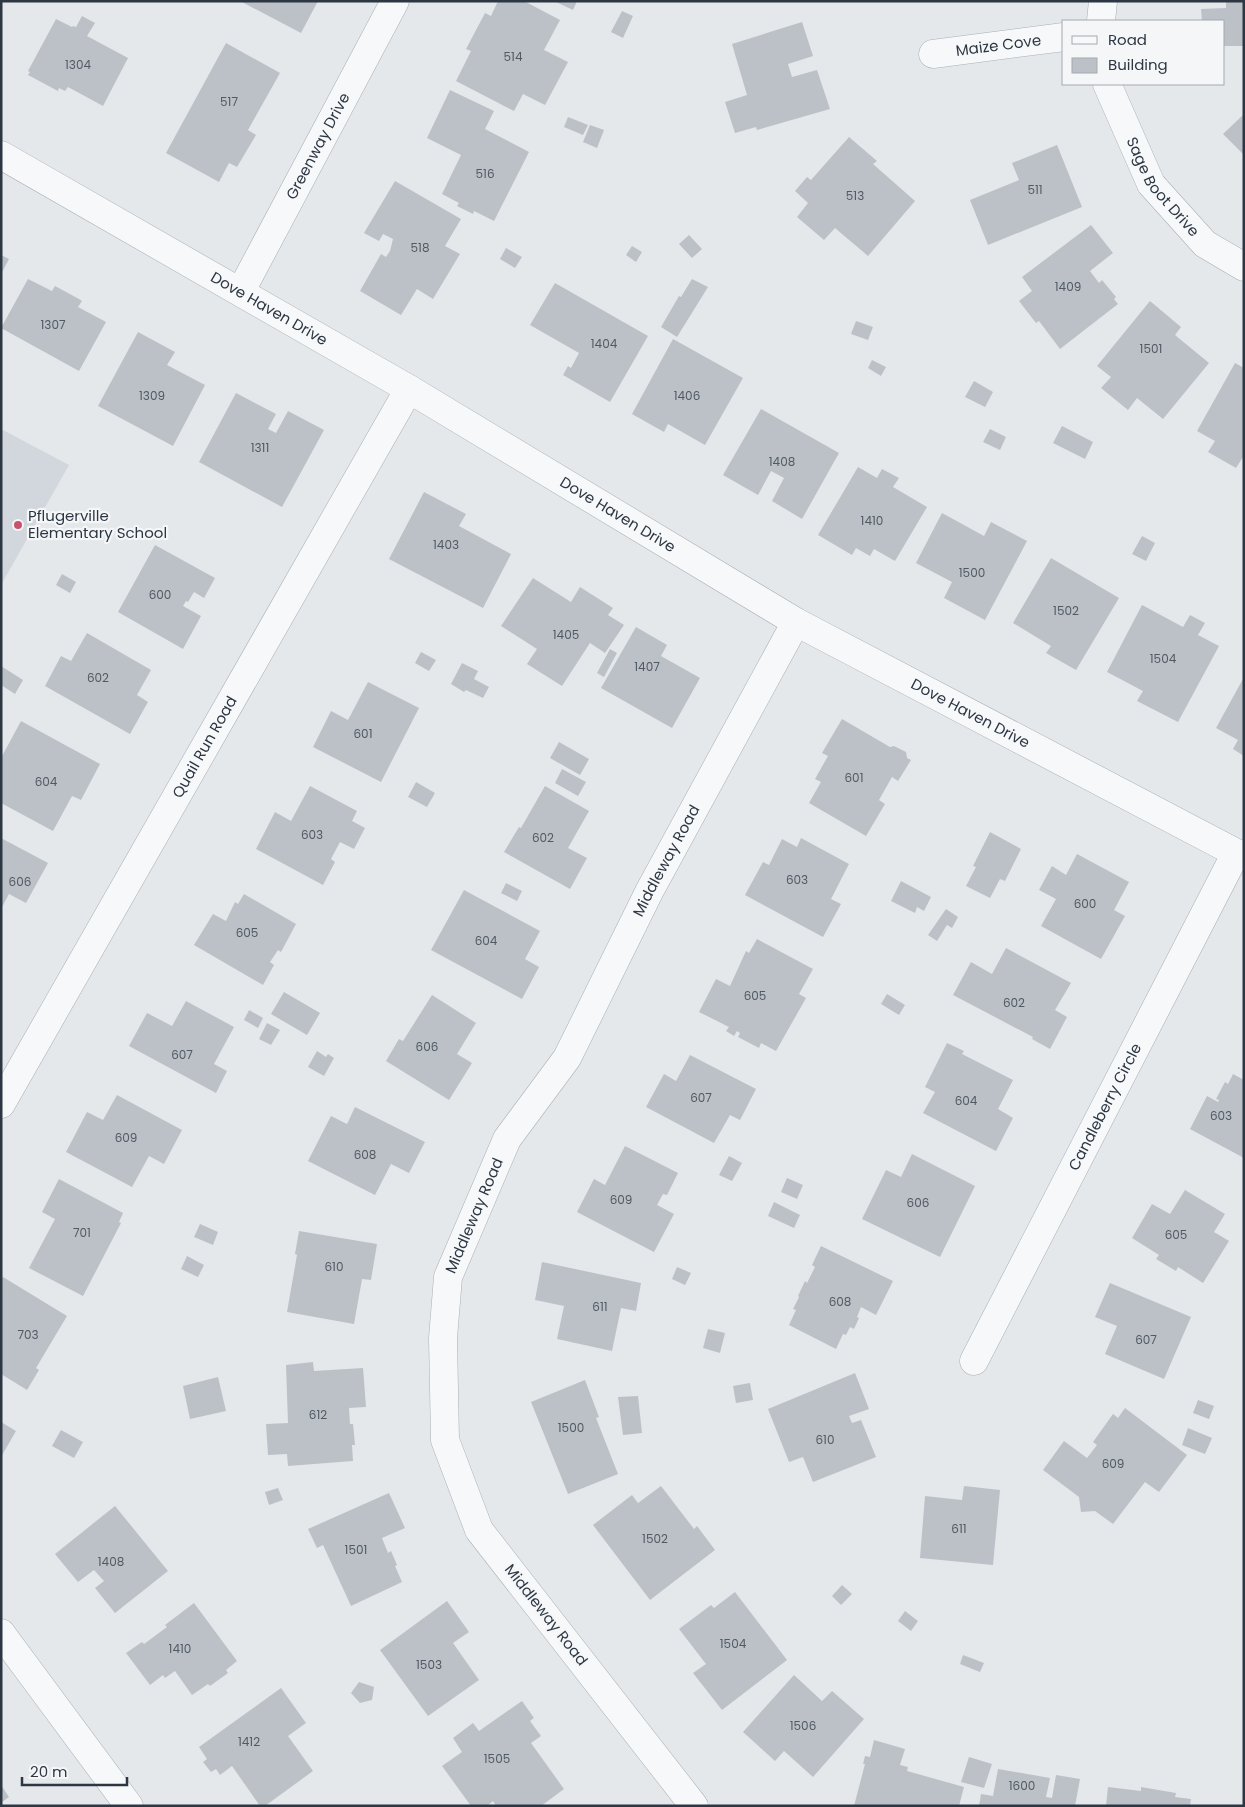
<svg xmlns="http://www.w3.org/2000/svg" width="1245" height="1807" font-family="Poppins,sans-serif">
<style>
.built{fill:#d2d7dd}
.building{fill:#bcc1c8}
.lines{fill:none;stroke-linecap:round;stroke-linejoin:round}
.minor-casing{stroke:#a9afb5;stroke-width:29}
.minor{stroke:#f7f8fa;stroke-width:28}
.poi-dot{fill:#c7536e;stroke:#f4f6f8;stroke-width:2}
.labels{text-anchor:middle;stroke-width:4.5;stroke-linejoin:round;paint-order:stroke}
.number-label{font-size:12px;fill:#515a64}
.street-label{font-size:15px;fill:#2d3743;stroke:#f4f6f8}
.poi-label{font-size:15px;fill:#2d3743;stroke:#f4f6f8;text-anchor:start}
</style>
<rect width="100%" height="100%" fill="#e4e8eb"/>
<path class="built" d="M1 429 69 465 1 585Z"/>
<path class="building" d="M240 1H318L301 33Z
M498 1H524L560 20 544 50 568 62 545 105 523 94 514 111 456 81 471 51 466 49 485 13 491 16Z
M554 1H577L573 10Z
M1226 1H1244V46H1224V21H1202L1201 9 1226 8Z
M622 11 633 16 623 38 611 32Z
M82 16 95 23 87 36 128 58 103 106 68 87 65 91 59 88 58 91 28 75 30 72 28 71 56 19 72 27 73 26 76 27Z
M802 22 813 56 788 64 792 77 817 70 830 109 757 130 756 127 735 133 725 102 747 95 732 44Z
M226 43 280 73 248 130 256 135 237 167 229 163 219 182 166 153Z
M450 90 494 111 485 129 529 152 494 221 474 211 473 214 457 206 459 203 442 194 461 155 427 138Z
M1244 114V155L1223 134Z
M568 117 588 125 583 135 564 127Z
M590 125 604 130 597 148 583 142Z
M849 137 877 161 873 164 915 201 868 256 835 228 824 240 797 217 808 203 795 191 807 177 811 180Z
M1057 145 1082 207 988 245 970 200 1019 180 1012 163Z
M395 181 461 219 445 246 460 254 433 299 417 289 401 315 360 291 381 254 386 257 390 251 393 239 383 234 379 241 364 233Z
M1091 225 1113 253 1090 271 1099 283 1102 280 1116 297 1114 299 1118 304 1060 349 1039 321 1036 323 1019 301 1032 291 1022 277Z
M689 235 702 249 692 258 679 244Z
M632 246 642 252 636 262 626 255Z
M506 248 522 257 515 268 500 259Z
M1 255 9 259 1 274Z
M28 279 52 291 55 286 79 299 82 301 78 307 106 322 79 371 1 328Z
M692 279 708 287 677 337 661 327 679 296 681 297Z
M555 283 648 336 610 402 563 375 568 366 571 368 579 353 530 325Z
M1150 301 1181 327 1175 335 1209 363 1163 419 1137 398 1128 410 1101 388 1111 377 1097 366Z
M856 321 873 327 868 340 851 334Z
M138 332 175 352 167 365 205 385 173 446 98 406Z
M673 339 743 378 705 445 668 424 664 432 632 414Z
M872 360 886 367 881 376 868 368Z
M1235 363 1244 368V457H1243L1236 468 1208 452 1215 441 1197 431Z
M974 381 993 392 985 407 965 397Z
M236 393 276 414 268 429 276 433 288 411 324 430 282 507 199 462Z
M761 409 839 453 802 519 772 501 784 478 771 471 758 495 723 475Z
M1062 426 1093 442 1085 459 1053 443Z
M990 429 1006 437 1000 450 983 442Z
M858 467 877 478 882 469 899 478 893 487 927 507 895 561 874 549 870 556 856 548 852 555 818 535Z
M424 492 466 514 459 526 511 554 483 608 389 559Z
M942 513 984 536 991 522 1027 541 985 620 944 598 952 582 916 563Z
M1142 536 1155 543 1146 561 1132 554Z
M155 545 215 578 204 598 194 592 188 602 186 601 183 606 201 616 183 649 118 612Z
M1051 558 1119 598 1076 670 1046 653 1051 646 1013 623Z
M62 574 76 582 70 593 56 585Z
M533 578 571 602 580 587 613 608 608 615 624 625 605 653 590 643 562 686 527 664 537 649 501 626Z
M1142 605 1183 627 1190 615 1205 623 1198 635 1219 646 1178 722 1137 701 1143 691 1107 672Z
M636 627 667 645 661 656 700 678 672 728 601 688Z
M87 633 151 670 137 695 148 702 130 734 45 686 61 656 71 661Z
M610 649 617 653 604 677 597 673Z
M421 652 436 660 429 671 415 663Z
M462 663 478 671 474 679 489 687 483 698 466 690 464 692 451 684Z
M1 666 23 680 15 694 1 685Z
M1244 677V756L1233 749 1238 740 1216 728Z
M368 682 419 708 381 782 313 747 331 711 348 720Z
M842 719 890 747 894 746 906 752 907 758 911 760 898 781 892 777 879 800 885 804 866 836 809 803 821 782 815 779 828 756 822 753Z
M21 721 100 764 81 800 72 796 53 831 1 803V758Z
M559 742 589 759 580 775 550 758Z
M562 769 586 782 578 796 555 783Z
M416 782 435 793 427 807 408 797Z
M310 786 357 811 352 821 365 828 354 849 340 842 331 859 335 862 323 885 256 849 275 812 291 821Z
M545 786 589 811 568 848 587 858 570 889 504 852 519 827 521 828Z
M990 832 1021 849 1005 881 1000 879 990 898 966 886 976 867 973 866Z
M1 838 48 863 26 903 9 894 1 909Z
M801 838 849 864 831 899 841 904 823 937 745 895 763 862 769 865 782 839 797 847Z
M1077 854 1129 882 1114 910 1125 916 1101 959 1041 926 1056 899 1039 890 1052 866 1066 875Z
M901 881 931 897 924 911 917 907 915 913 891 901Z
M506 883 522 891 517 901 501 893Z
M464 890 540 931 525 959 539 967 522 999 431 950Z
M244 894 296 924 281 952 278 950 270 962 274 965 263 985 194 945 213 914 226 921 235 902 238 904Z
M946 909 958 917 952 928 947 925 937 941 928 935Z
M757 939 813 969 799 994 806 998 776 1051 761 1043 759 1048 738 1037 740 1033 737 1031 734 1036 726 1031 729 1027 699 1012 716 979 730 986 746 951 749 953Z
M1006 948 1071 983 1055 1010 1067 1017 1050 1049 1032 1039 1033 1037 953 995 971 962 992 974Z
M284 992 320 1013 307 1035 271 1014Z
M887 994 905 1005 899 1015 881 1004Z
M432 995 476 1023 457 1054 472 1063 449 1100 386 1061 399 1039 403 1041Z
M186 1001 234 1027 214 1064 227 1071 216 1093 129 1046 147 1013 172 1026Z
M249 1010 263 1018 258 1028 244 1020Z
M267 1023 280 1030 271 1045 259 1039Z
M947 1043 964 1051 962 1054 1013 1080 998 1109 1013 1118 996 1151 923 1113 935 1092 925 1087Z
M317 1051 326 1057 328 1054 334 1058 324 1076 308 1067Z
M690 1055 756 1089 740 1120 730 1115 714 1143 646 1107 664 1074 676 1081Z
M1233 1074 1244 1080V1158L1190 1129 1207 1096 1218 1102 1219 1100 1216 1099 1225 1082 1228 1084Z
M117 1095 182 1130 164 1164 149 1156 132 1187 66 1152 87 1112 103 1120Z
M355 1107 425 1142 409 1173 391 1164 375 1195 308 1161 331 1116 347 1124Z
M625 1146 678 1173 667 1195 663 1194 657 1205 674 1214 654 1252 577 1212 594 1179 605 1185Z
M912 1154 975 1186 940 1257 862 1219 886 1170 901 1177Z
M729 1156 742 1163 732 1181 719 1175Z
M787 1178 803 1185 797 1199 781 1192Z
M59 1179 123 1213 119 1222 121 1223 83 1296 29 1268 55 1219 42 1212Z
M1185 1190 1225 1214 1214 1232 1229 1241 1203 1283 1178 1267 1176 1271 1156 1259 1159 1255 1132 1238 1152 1204 1170 1214Z
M774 1202 800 1215 794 1228 768 1216Z
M200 1224 218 1232 213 1245 194 1237Z
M299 1231 377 1244 371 1280 362 1279 354 1324 287 1312 297 1255 295 1254Z
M821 1246 893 1281 876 1315 861 1307 857 1317 859 1318 854 1329 850 1327 846 1335 843 1334 836 1349 789 1325 796 1310 793 1309 799 1297 798 1296 805 1281 807 1283 815 1267 812 1265Z
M187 1256 204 1265 198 1277 181 1269Z
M542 1262 641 1283 636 1311 621 1308 612 1351 557 1339 564 1306 535 1300Z
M677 1267 691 1273 685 1285 672 1279Z
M3 1277 67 1316 36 1368 39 1370 27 1390 1 1374V1280Z
M1110 1283 1191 1317 1164 1379 1105 1354 1117 1326 1095 1317Z
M708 1329 725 1333 720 1353 703 1348Z
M313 1362 314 1371 363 1368 366 1407 349 1408 350 1424H353L355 1445H352L353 1461 288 1466 287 1454 268 1455 266 1424 288 1423 286 1365Z
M855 1373 869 1409 849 1416 852 1423 861 1420 876 1457 813 1482 803 1457 789 1462 768 1409Z
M218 1377 226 1411 190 1419 183 1386Z
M585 1380 599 1417 596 1418 618 1474 568 1494 531 1402Z
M750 1383 753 1400 736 1403 733 1386Z
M638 1396 642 1433 623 1435 618 1397Z
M1198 1400 1214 1406 1209 1419 1193 1413Z
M1125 1408 1187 1455 1159 1492 1145 1482 1113 1524 1095 1511 1081 1512 1079 1497 1043 1470 1064 1441 1087 1458 1097 1445 1093 1442 1113 1414 1118 1418Z
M1 1422 16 1431 1 1457Z
M1188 1428 1212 1438 1205 1454 1182 1445Z
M61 1430 83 1442 74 1458 52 1446Z
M661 1486 694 1529 697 1526 715 1550 650 1600 593 1525 632 1495 638 1503Z
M964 1486 1000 1490 993 1565 920 1558 925 1496 962 1500Z
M278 1488 283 1500 269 1505 265 1492Z
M389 1493 405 1528 382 1538 388 1553 391 1551 397 1565 395 1566 402 1582 351 1606 323 1545 317 1548 308 1529Z
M115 1506 168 1571 115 1613 95 1588 104 1581 94 1570 78 1582 55 1554Z
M842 1585 852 1594 841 1605 832 1596Z
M735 1592 787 1660 722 1710 693 1673 706 1664 679 1629 711 1605 714 1608Z
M447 1601 469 1632 453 1643 479 1680 428 1716 380 1650Z
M194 1603 237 1661 226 1670 228 1673 210 1686 208 1684 192 1695 175 1671 165 1678 163 1675 150 1685 126 1653 142 1642 144 1644 167 1627 165 1625Z
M905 1611 918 1621 911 1631 898 1621Z
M963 1655 984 1663 980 1672 960 1664Z
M794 1675 822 1701 832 1691 864 1719 813 1777 784 1751 775 1761 743 1732Z
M359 1682 374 1687 372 1700 360 1703 351 1693Z
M281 1688 306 1723 288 1736 313 1771 265 1806H260L232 1766 220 1775 216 1769 211 1772 203 1762 207 1759 199 1747Z
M522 1701 534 1718 530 1721 541 1736 531 1743 564 1789 541 1806H496L493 1801 487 1806H471L442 1766 462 1752 453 1738 473 1723 479 1731Z
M874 1740 905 1749 900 1765 908 1767 907 1771 964 1787 959 1806H854L865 1764H863L865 1756 870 1757Z
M969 1757 992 1764 984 1788 961 1782Z
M998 1769 1050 1778 1046 1797 1052 1798 1056 1775 1080 1779 1075 1806H979L981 1794 993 1796Z
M1 1785 9 1797 1 1803Z
M1108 1787 1141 1791V1787L1176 1793 1175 1797 1191 1799 1190 1806H1106Z"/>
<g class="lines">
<defs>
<g id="minor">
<path d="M1101 21 1103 1"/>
<path id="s1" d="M933 54 1064 37"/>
<path id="s2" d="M1107 84 1151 184 1205 244 1244 267"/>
<path id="s3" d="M1 155 409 389 796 622 1244 857"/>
<path id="s4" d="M241 291 395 1"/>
<path id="s5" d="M1 1104 409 389"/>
<path id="s6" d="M974 1361 1236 853"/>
<path d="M1 1633 129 1806"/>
<path id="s7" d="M694 1806 479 1530 445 1440 443 1338 448 1277 507 1139 567 1058 650 890 796 622"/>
</g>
</defs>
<use href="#minor" class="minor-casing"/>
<use href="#minor" class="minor"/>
</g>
<circle class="poi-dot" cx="18" cy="525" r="5"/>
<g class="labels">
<g class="number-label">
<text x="513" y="61">514</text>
<text x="78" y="69">1304</text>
<text x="229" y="106">517</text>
<text x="485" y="178">516</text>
<text x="1035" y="194">511</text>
<text x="855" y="200">513</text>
<text x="420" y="252">518</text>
<text x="1068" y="291">1409</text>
<text x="53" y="329">1307</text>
<text x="604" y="348">1404</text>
<text x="1151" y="353">1501</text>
<text x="152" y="400">1309</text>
<text x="687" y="400">1406</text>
<text x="260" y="452">1311</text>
<text x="782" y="466">1408</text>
<text x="872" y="525">1410</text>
<text x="446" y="549">1403</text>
<text x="972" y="577">1500</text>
<text x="160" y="599">600</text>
<text x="1066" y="615">1502</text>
<text x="566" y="639">1405</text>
<text x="1163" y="663">1504</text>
<text x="647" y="671">1407</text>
<text x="98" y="682">602</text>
<text x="363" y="738">601</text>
<text x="854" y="782">601</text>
<text x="46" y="786">604</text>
<text x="312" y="839">603</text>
<text x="543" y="842">602</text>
<text x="797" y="884">603</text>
<text x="20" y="886">606</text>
<text x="1085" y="908">600</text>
<text x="247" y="937">605</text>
<text x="486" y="945">604</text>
<text x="755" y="1000">605</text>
<text x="1014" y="1007">602</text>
<text x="427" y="1051">606</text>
<text x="182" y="1059">607</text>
<text x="701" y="1102">607</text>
<text x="966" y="1105">604</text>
<text x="1221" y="1120">603</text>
<text x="126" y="1142">609</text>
<text x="365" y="1159">608</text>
<text x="621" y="1204">609</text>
<text x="918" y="1207">606</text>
<text x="82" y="1237">701</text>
<text x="1176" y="1239">605</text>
<text x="334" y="1271">610</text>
<text x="840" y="1306">608</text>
<text x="600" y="1311">611</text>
<text x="28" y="1339">703</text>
<text x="1146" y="1344">607</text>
<text x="318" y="1419">612</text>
<text x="571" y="1432">1500</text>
<text x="825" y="1444">610</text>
<text x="1113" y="1468">609</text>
<text x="959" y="1533">611</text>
<text x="655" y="1543">1502</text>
<text x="356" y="1554">1501</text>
<text x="111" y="1566">1408</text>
<text x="733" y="1648">1504</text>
<text x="180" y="1653">1410</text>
<text x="429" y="1669">1503</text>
<text x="803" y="1730">1506</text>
<text x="249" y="1746">1412</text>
<text x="497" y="1763">1505</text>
<text x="1022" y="1790">1600</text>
</g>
<g class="street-label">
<text dy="5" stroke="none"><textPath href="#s1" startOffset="66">Maize Cove</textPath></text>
<text dy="5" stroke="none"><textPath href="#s4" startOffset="164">Greenway Drive</textPath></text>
<text dy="5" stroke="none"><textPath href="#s2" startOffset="118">Sage Boot Drive</textPath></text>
<text dy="5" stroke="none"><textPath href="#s3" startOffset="309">Dove Haven Drive</textPath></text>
<text dy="5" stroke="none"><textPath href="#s3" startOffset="714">Dove Haven Drive</textPath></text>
<text dy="5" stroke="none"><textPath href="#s3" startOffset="1119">Dove Haven Drive</textPath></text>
<text dy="5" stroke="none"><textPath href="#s5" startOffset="411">Quail Run Road</textPath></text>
<text dy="5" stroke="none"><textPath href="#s7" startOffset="1081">Middleway Road</textPath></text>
<text dy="5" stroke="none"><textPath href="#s6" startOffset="286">Candleberry Circle</textPath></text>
<text dy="5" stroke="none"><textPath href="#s7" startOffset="676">Middleway Road</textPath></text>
<text transform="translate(546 1615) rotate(52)" y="5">Middleway Road</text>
</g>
<g class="poi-label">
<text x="28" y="521">Pflugerville<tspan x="28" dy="17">Elementary School</tspan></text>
</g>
</g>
<rect width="1245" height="1807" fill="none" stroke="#2d3743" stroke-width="5"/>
<rect x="1062" y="20" width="162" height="65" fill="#f4f6f8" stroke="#a4aab0"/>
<rect x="1072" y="36" width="25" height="8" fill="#f7f8fa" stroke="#a4aab0"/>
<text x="1108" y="45" font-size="15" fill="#2d3743">Road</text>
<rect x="1072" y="58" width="25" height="15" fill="#bcc1c8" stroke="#a4aab0"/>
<text x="1108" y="70" font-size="15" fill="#2d3743">Building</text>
<path d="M22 1777v8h105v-8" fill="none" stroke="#2d3743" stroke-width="2.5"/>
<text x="30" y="1777" font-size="15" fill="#2d3743" stroke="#f4f6f8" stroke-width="4" paint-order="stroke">20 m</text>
</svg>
